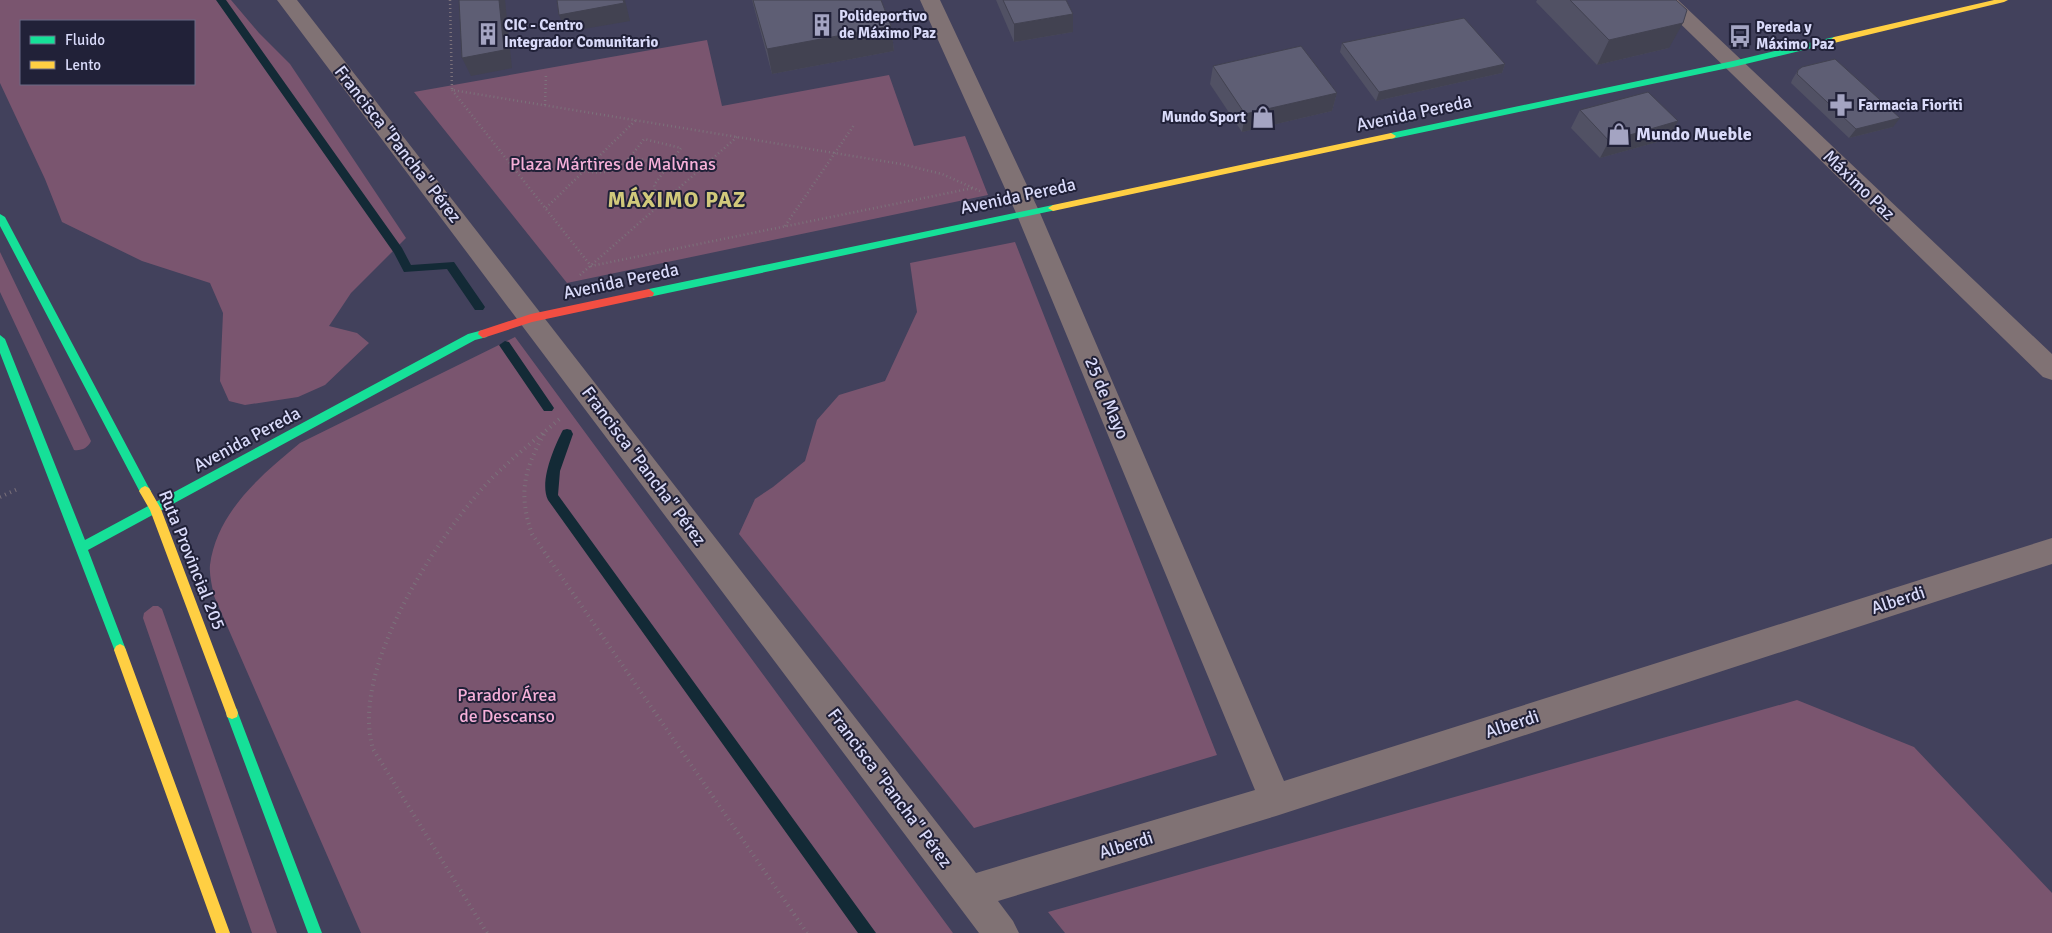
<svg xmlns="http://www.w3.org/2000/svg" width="2052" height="933" font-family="Signika,sans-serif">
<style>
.green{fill:#7a556f;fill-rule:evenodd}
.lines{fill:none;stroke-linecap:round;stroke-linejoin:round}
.stream{fill:#132a36;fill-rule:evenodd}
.path-far1{stroke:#7c727b;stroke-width:2.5;stroke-dasharray:1 3;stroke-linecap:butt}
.path{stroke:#7c727b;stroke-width:4;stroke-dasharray:1 4.5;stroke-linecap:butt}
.street{fill:#807274;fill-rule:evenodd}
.fast{fill:#16e098;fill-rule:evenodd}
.slow{fill:#ffcf43;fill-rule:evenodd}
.jam{fill:#f24e42;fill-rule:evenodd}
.wall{fill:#515164}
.shaded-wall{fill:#424251}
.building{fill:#5e5e74;stroke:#424251}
.labels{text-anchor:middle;stroke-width:4;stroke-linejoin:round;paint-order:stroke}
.far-poi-label{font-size:15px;font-weight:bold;fill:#d9daf9;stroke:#212138;text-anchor:start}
.street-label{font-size:18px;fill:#d9daf9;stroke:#212138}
.poi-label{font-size:18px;font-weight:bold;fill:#d9daf9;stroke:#212138;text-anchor:start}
.park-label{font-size:18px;fill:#f6b0d9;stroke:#212138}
.district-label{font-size:22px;font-weight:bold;letter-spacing:1px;fill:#d1c97b;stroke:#212138}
</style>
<rect width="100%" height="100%" fill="#42415c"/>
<path class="green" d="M0 0H231L259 33 290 64 406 238 351 293 329 326 357 333 369 343 325 385 298 397 245 405 229 401 220 381 223 313 210 283 142 261 62 222 45 179 0 83ZM21 21H194V84H21Z
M707 40 722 106 889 75 914 146 965 136 988 195 567 283 414 92Z
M1015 242 1217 755 974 828 739 534 755 499 773 487 805 461 817 420 839 395 885 381 917 312 910 263Z
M0 252 91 441C88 448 81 451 74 450L0 292Z
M515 337 953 933H361L214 596C212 586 209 574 210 565 217 512 261 475 300 443Z
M153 606H158L162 609 277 933H252L143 618 144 613Z
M1797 700 1914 747 2052 893V933H1065L1048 912Z"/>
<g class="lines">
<path class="stream" d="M216 0H226L402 248 411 265 454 262 483 304 485 307 483 310H475L447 269 404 272 394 253Z
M505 341 509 342 552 405 554 408 552 411H544L501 348 499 345Z
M567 429 571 430 573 434 560 471 558 495 876 933H858L548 500C539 482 554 447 563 430Z"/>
<path class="path-far1" d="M450 0 452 90 901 164 942 174 980 191
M452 90 591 266 973 188
M545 105 546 73
M668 166 654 185 655 190 669 197
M584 171C617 177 626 163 644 139L681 148 668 166 631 157
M546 208 636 120
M785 226 854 125
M580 275 737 137"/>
<path class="path" d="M544 434C524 470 518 494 532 534L807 933
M0 497 20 488
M487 933 373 749C350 671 431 548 480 491 505 463 534 441 562 417"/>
<path class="street" d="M277 0H297L976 873 1255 790 1016 213 920 0H940L1040 213 1284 781 2052 538V564L1276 816 998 901 1013 921 1019 933H979Z
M1656 0H1678L2052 354V380L2043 377Z"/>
<path class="fast" d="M1834 37 1837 38V42L1733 67 1391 139 1386 136 1391 133 1733 61Z
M1053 205 1056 206V210L649 297 644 293 649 289Z
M0 214 5 217 149 488 151 491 149 494H141L0 226Z
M483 330 487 331 488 334 487 337 475 340 88 550 126 650 124 654 120 656 116 654 0 353V335L5 339 85 540 468 334Z
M232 707 237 709 238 713 322 933H308L226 713 227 709Z"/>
<path class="slow" d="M1994 0H2008L2004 2 1834 43 1830 40 1834 37Z
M1391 133 1396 136 1394 138 1053 211 1048 208 1053 205Z
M145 486 149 488 161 509 238 713 237 717 232 719 227 717 226 713 150 510 139 491 141 488Z
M120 644 124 646 126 650 230 933H216L114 650 116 646Z"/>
<path class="jam" d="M649 289 654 293 653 296 532 322 483 338 478 334 479 331 531 314Z"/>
</g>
<path class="wall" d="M752 0H881L891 26 894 51 772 74Z
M996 0H1066L1073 14V32L1014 42Z
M1537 0H1676L1669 48 1597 65 1536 2Z
M1342 43 1505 64 1502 73 1376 101 1340 52Z
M1213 66 1337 93 1332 111 1242 132 1210 84Z
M1798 70 1893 127 1849 138 1791 83 1792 80Z
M1580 110 1668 139 1600 158 1571 128Z"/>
<path class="shaded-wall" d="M499 0H505L512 68 471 76 462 58Z
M623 0H625L630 21 566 32 559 15Z
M1073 14V32L1014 42V24Z
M1683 23 1669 48 1597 65 1609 40Z
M891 26 894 51 772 74 767 49Z
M1505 64 1502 73 1376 101 1379 92Z
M1337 93 1332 111 1242 132 1245 114Z
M1900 118 1893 127 1849 138 1856 129Z
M1678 121 1668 139 1600 158 1609 141Z"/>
<path class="building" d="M459 0H499L504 50 462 58Z
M557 0H623L624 3 559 15Z
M753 0H881L891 26 767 49Z
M1003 0H1066L1073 14 1014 24Z
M1570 0H1676L1687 10 1683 23 1609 40Z
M1464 18 1505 64 1379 92 1342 43Z
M1301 46 1337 93 1245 114 1213 66Z
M1835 59 1900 118 1856 129 1797 74 1798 70 1802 67Z
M1648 92 1678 121 1609 141 1580 110Z"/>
<defs>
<symbol id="building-bare" viewBox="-9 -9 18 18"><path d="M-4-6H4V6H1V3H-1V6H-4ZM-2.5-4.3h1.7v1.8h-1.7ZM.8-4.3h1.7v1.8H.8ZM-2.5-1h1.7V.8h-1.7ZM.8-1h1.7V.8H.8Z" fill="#a4a4c2" stroke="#212138" stroke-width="2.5" paint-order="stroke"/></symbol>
<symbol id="bus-bare" viewBox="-9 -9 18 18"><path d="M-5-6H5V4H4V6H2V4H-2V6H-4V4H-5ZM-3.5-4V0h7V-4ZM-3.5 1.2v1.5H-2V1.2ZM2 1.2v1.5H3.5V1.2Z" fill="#a4a4c2" stroke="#212138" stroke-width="2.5" paint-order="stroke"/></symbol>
<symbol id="pharmacy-bare" viewBox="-9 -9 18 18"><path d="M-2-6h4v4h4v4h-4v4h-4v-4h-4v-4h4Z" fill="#a4a4c2" stroke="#212138" stroke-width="2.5" paint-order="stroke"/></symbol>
<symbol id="shop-bare" viewBox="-9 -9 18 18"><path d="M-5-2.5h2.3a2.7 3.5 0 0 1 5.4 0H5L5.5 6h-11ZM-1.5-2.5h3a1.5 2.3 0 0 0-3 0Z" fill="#a4a4c2" stroke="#212138" stroke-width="2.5" paint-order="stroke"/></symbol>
</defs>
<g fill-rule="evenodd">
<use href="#building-bare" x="806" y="9" width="32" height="32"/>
<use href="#building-bare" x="472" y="18" width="32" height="32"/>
<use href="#bus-bare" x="1724" y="20" width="32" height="32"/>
<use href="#pharmacy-bare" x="1825" y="89" width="32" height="32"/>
<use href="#shop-bare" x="1247" y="101" width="32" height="32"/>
<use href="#shop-bare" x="1603" y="118" width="32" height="32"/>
</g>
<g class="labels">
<g class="far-poi-label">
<text x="839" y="21">Polideportivo<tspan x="839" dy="17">de Máximo Paz</tspan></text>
<text x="504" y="30">CIC - Centro<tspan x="504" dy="17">Integrador Comunitario</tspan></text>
<text x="1756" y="32">Pereda y<tspan x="1756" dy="17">Máximo Paz</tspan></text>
<text x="1858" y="110">Farmacia Fioriti</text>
<text x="1246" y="122" text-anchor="end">Mundo Sport</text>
</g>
<g class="street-label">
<text transform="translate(1414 113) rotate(-12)" y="6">Avenida Pereda</text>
<text transform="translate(398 144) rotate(52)" y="6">Francisca "Pancha" Pérez</text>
<text transform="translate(1859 185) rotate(44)" y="6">Máximo Paz</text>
<text transform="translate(1018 196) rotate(-12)" y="6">Avenida Pereda</text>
<text transform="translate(621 281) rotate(-12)" y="6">Avenida Pereda</text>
<text transform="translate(1107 398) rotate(67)" y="6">25 de Mayo</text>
<text transform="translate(247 439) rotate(-28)" y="6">Avenida Pereda</text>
<text transform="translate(644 466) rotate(53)" y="6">Francisca "Pancha" Pérez</text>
<text transform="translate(192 560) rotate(68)" y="6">Ruta Provincial 205</text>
<text transform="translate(1898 600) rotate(-18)" y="6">Alberdi</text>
<text transform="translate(1512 724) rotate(-18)" y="6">Alberdi</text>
<text transform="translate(890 788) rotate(53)" y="6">Francisca "Pancha" Pérez</text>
<text transform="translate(1126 845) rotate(-17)" y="6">Alberdi</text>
</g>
<g class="poi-label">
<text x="1636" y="140">Mundo Mueble</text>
</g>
<g class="park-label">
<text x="613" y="170">Plaza Mártires de Malvinas</text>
<text x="507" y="701">Parador Área<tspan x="507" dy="21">de Descanso</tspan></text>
</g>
<g class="district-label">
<text x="677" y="207">MÁXIMO PAZ</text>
</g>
</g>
<rect x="20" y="20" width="175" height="65" fill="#212138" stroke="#6b6b85"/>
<rect x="30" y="36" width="25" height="8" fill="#16e098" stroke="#6b6b85"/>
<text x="65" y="45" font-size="15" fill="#d9daf9">Fluido</text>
<rect x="30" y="61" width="25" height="8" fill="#ffcf43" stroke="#6b6b85"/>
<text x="65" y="70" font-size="15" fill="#d9daf9">Lento</text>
</svg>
